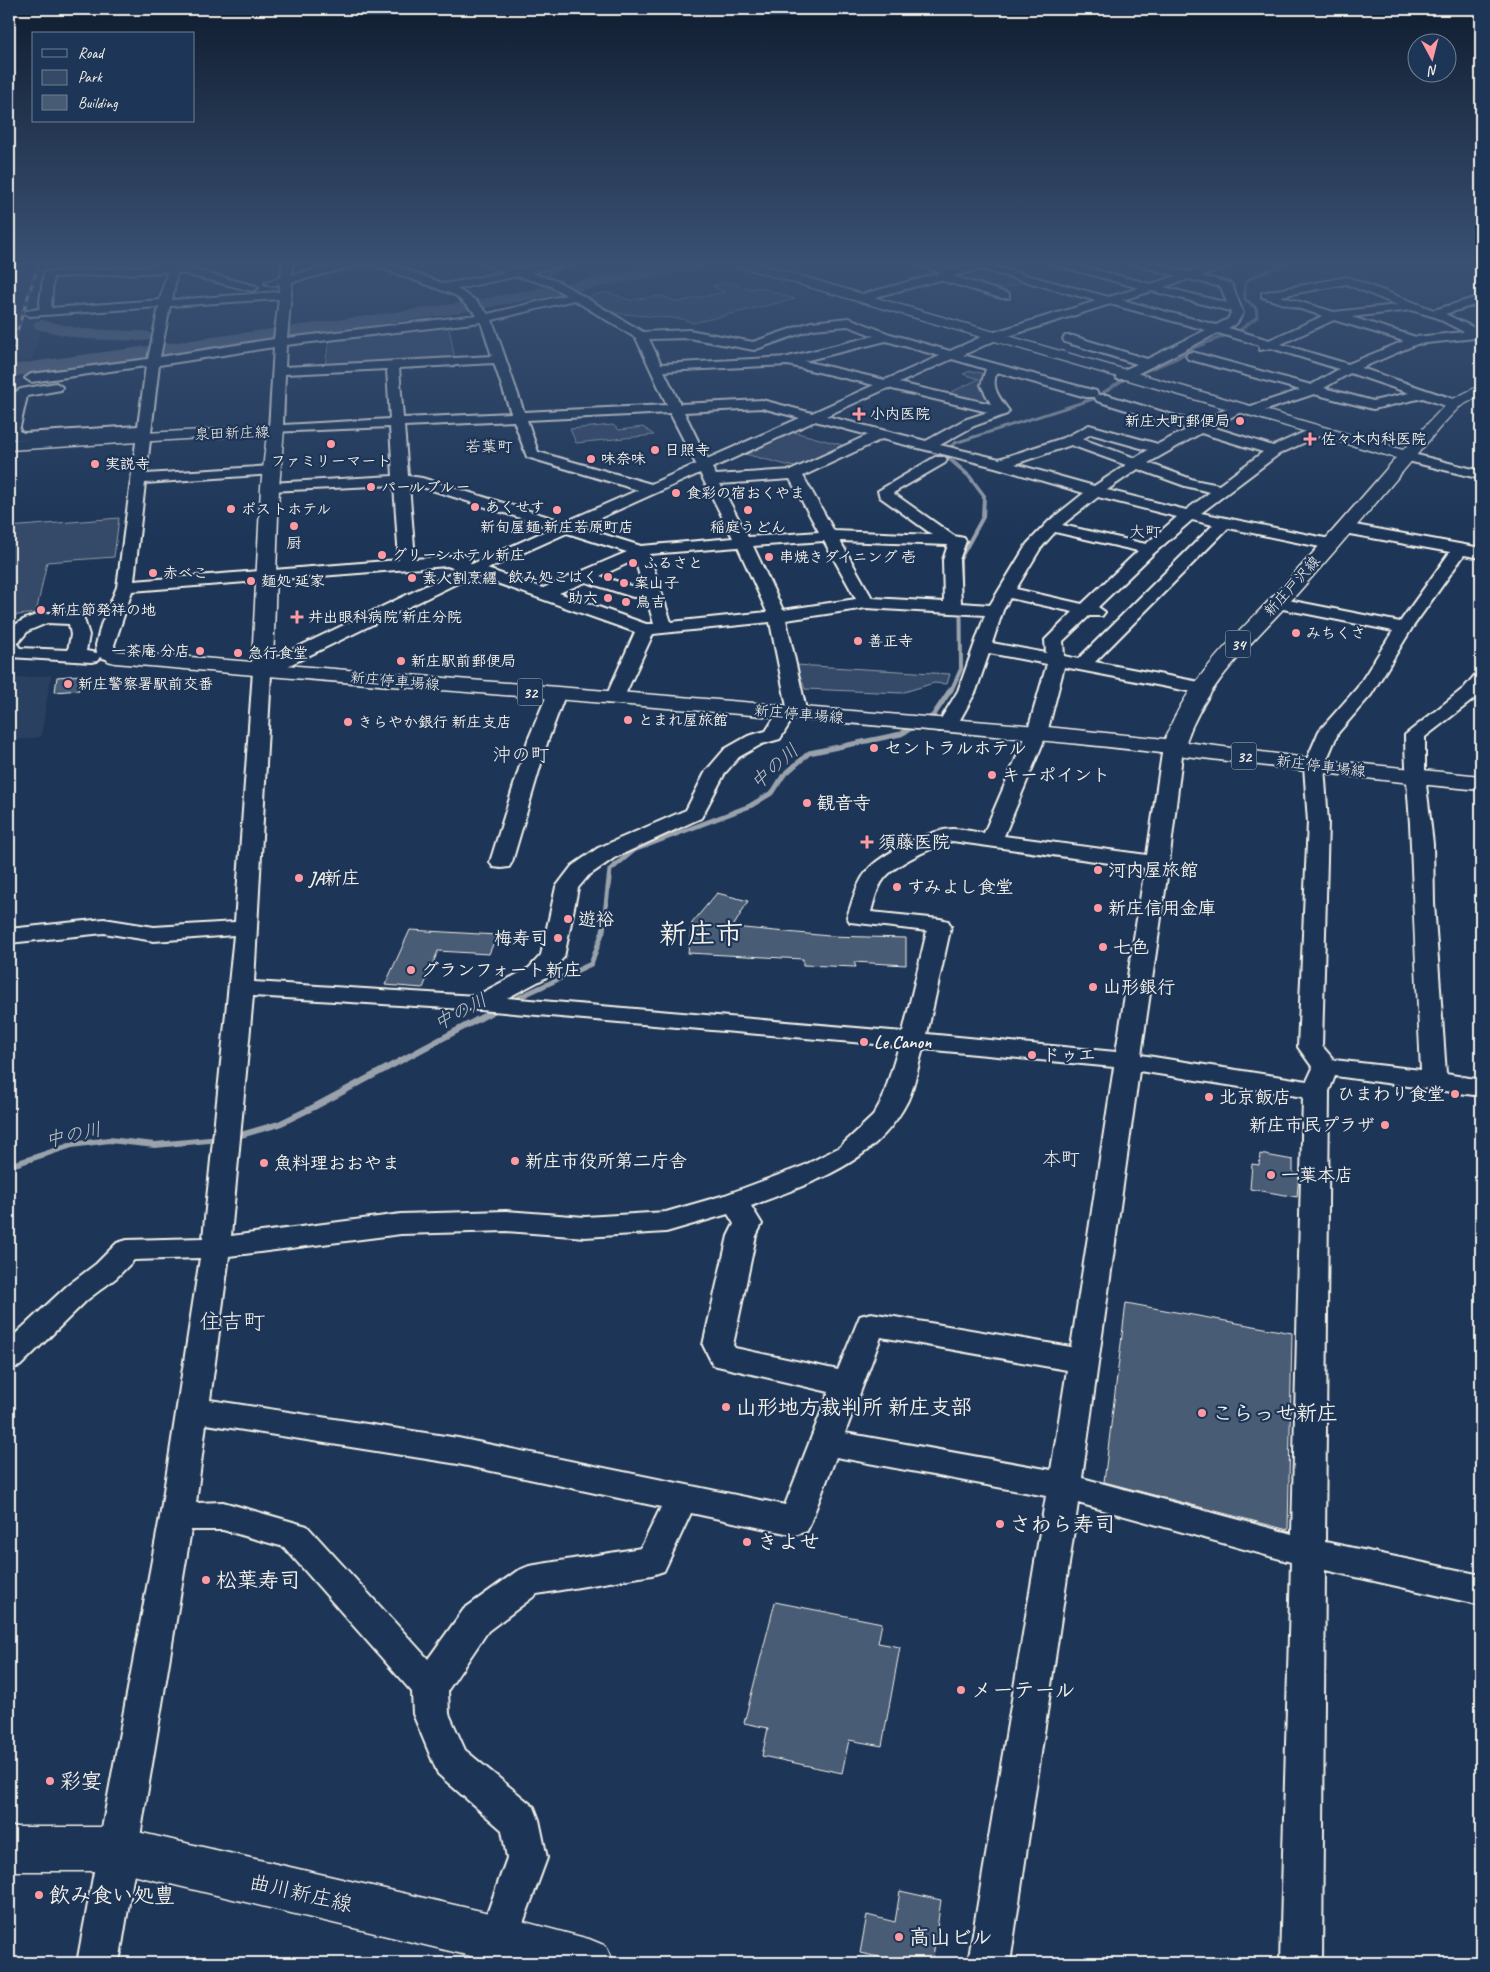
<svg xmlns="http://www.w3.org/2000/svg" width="1490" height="1972" font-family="Caveat,'Klee One',sans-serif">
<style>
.built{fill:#2a4060}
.green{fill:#354a67;stroke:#949ea8}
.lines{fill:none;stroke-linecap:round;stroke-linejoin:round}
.stream-far3{stroke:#9aa2ab;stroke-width:3}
.stream-far2{stroke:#9aa2ab;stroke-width:4}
.stream-far1{stroke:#9aa2ab;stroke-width:5}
.stream{stroke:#9aa2ab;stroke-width:6}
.river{fill:#5e6d82;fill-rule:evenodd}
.building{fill:#485b74;stroke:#f4f1e8}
.minor-tunnel{stroke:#3d516d;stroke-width:12;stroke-dasharray:12 6;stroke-linecap:butt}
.minor-casing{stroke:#f4f1e8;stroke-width:4}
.major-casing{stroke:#f4f1e8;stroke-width:3}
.minor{fill:#1d3557;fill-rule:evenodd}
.major{fill:#1d3557;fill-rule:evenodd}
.rail-casing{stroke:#f4f1e8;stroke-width:3}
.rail{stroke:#1d3557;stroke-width:2;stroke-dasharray:5.5;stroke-linecap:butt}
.poi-dot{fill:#ff9aa2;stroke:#1d3557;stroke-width:2}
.labels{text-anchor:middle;stroke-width:4.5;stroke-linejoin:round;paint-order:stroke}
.far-poi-label{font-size:15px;font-weight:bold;fill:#f4f1e8;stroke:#1d3557;text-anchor:start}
.far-street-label{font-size:15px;fill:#f4f1e8;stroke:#1d3557}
.far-neighbourhood-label{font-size:16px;fill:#f4f1e8;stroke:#1d3557}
.shield{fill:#1d3557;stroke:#b4b9bc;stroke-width:1}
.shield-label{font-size:16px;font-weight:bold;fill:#f4f1e8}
.poi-label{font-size:18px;font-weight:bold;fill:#f4f1e8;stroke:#1d3557;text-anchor:start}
.neighbourhood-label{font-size:19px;fill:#f4f1e8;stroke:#1d3557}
.water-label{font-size:19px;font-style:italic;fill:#c0c3c4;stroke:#1d3557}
.near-poi-label{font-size:21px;font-weight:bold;fill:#f4f1e8;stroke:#1d3557;text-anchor:start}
.near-street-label{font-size:21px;fill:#f4f1e8;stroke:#1d3557}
.near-neighbourhood-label{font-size:22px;fill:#f4f1e8;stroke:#1d3557}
.town-label{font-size:28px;font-weight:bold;fill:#f4f1e8;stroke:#1d3557}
</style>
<rect width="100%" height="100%" fill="#1d3557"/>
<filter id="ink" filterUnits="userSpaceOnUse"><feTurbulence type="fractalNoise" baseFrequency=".02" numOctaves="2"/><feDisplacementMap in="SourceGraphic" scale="10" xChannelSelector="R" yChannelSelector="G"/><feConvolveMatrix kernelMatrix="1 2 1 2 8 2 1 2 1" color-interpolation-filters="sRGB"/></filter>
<g filter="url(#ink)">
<path class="built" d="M44 268 39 307 28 310 27 316 37 317 41 327 32 360 16 362 10 380 22 379 9 417V294L20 269Z
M51 675 41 737 9 741V679Z"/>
<path class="green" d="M974 270H984L1028 281 996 290 951 276Z
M729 282 751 289 758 287 795 299 693 323 682 319 612 313 583 298 607 292 630 300 661 296 678 302 724 292 712 286Z
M448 323 455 360 325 366 329 340Z
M970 371 986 374 996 407 945 395 979 379 963 374Z
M613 425 619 430 643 427 654 435 576 443 570 429Z
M794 432 846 446 798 468 745 454Z
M119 518 114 557 47 562 36 613 9 616V527Z
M796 665 950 674 947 684 934 683 901 693 805 689Z"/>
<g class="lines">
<path class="stream-far3" d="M548 275 552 271 582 262
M949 448 955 443 1093 399 1123 380 1177 358 1193 348 1240 330 1257 317 1256 308 1245 299V283L1252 277 1291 262"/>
<path class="stream-far2" d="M950 447 943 453 969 476 984 496 983 517 960 559 961 669 951 691"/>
<path class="stream-far1" d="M925 720 933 716 951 689
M509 1002 591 964 603 931 610 870 634 850 750 806 773 792 783 776 809 753 901 734 917 725"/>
<path class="stream" d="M234 1137 279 1124 314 1107 499 1008
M9 1166 72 1145 109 1140 155 1145 220 1139"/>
<path class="river" d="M679 262H714L706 267 453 314 9 377V365L453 304Z
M42 320 83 329 143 331 149 332 152 336 149 340 143 341 83 339 36 329 33 325 36 321Z"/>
</g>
<path class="building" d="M81 675 79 690 55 692 57 677Z
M717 893 748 901 733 927 829 936 906 938V965L854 962 856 967 803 965V959L688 953 692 923Z
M410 930 497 935 489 954 438 951 423 988 385 985Z
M1260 1154 1293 1160V1173L1299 1174 1297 1197 1250 1189 1252 1164 1259 1165Z
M1126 1303 1292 1333 1288 1530 1104 1482Z
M775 1602 882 1623 878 1643 900 1647 882 1746 849 1740 842 1773 762 1756 768 1728 744 1723Z
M900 1891 941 1900 933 1957 925 1963H907L860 1953 867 1915 895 1922Z"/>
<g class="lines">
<path class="minor-tunnel" d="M9 314 30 313"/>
<defs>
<path id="minor" d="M154 262H179V266L256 286 258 288 252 291 177 272 172 300 279 292 280 284 271 286 265 283 281 277 283 262H293L292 275 348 262H384L445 284 505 272 480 262H497L518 269 550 262H572L531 273 559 282 643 332 689 330 753 342 811 322 849 318 890 334 950 351 988 334 1097 301 980 269 953 276 1009 294V298H1001L940 280 860 301 854 298 856 296 941 273 911 262H928L953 270 973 264 972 262H999L992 266 1109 297 1139 288 1045 262H1064L1151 284 1176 276 1127 262H1146L1188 272 1221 262H1238L1201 276 1230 283 1232 285 1243 313 1237 323 1228 328 1269 340 1323 316 1262 297V293L1266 292 1347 277 1434 310 1481 296V303L1445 314 1481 331V340L1475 338 1417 344 1361 368 1459 401 1461 404 1459 407H1449L1423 398 1373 409 1314 394 1254 414 1249 415 1243 411 1212 427 1273 446 1311 429H1321L1323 432 1321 435 1279 454 1201 513 1330 539 1338 544 1330 549 1228 528 1095 662 1210 684 1212 688 1210 692 1203 694 1064 667 1047 733 1004 836 1147 855 1163 747 1166 743H1180L1183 747 1169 863 1141 1055 1307 1081 1313 1068 1298 1047 1308 822 1304 766 1319 731 1357 688 1393 631 1278 608 1272 607 1270 603 1272 599 1278 598 1400 622 1450 552 1344 533 1339 531 1336 528 1339 525 1344 523 1481 548V558L1464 555 1412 628 1371 695 1338 733 1324 766 1328 822 1322 1046 1334 1060 1421 1070C1417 995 1414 920 1411 845 1410 808 1405 772 1405 735L1464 688 1475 675 1481 674V691L1478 696 1425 737V776L1433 844 1434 903 1446 1074 1481 1080V1096L1335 1076 1329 1091 1325 1542 1481 1575V1605L1325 1570 1322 1963H1280L1291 1562 1078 1503 1010 1963H968L1046 1496 836 1457 807 1531 795 1535 691 1513 664 1571 652 1575 537 1594 488 1631 448 1690 449 1714 465 1750 534 1807 539 1820 547 1858 512 1953 498 1959 484 1953 478 1939 507 1858 502 1830 438 1774 413 1714 412 1692 284 1547 223 1530H191L119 1963H77L160 1517 200 1258 134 1260 116 1278 87 1300 20 1366 9 1369V1340L67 1286 96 1264 117 1243 127 1240 203 1238 234 935 154 941 104 933 9 943V929L104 919 154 927 235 922 253 671 256 667 459 570 447 566 132 591 114 645 115 650 124 657 121 661 115 662 100 657 97 661 91 662 9 657V630C29 611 57 610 83 616L89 635 86 651 97 653 96 645 101 625 117 587 137 435 17 440 9 437V417L14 393 21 389 56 383 62 387 61 390 27 396 19 431 24 433 138 426 146 366 31 382 25 378 31 374 148 359 159 307 30 316 24 313 26 311 39 309 44 272 154 266ZM368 263 455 295 477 315 287 338 292 282ZM167 272 160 300 51 308 53 277ZM517 276 551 286 566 295 488 314 475 300 457 289ZM1189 279 1221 287 1227 303 1164 287ZM1346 284 1397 305 1334 312 1280 296ZM1152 291 1230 311 1231 313 1228 319 1216 325 1122 300ZM279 299 274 339 160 357 170 306ZM574 300 636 338 667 405 524 412 492 320ZM1110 304 1206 330 1147 359 1073 336H1065L1063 339 1065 342 1137 364 1117 373 1116 376 1117 379H1127L1218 333 1259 345 1260 350 1271 348 1339 369 1311 385 1192 352 1188 353 1186 356 1188 359 1300 390 1245 408 1239 404 1234 405 1199 423 1107 395H1097L1095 398 1097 401 1188 429 1158 444 1089 425 1066 437 999 459 940 445 974 426 1007 414 1009 411C1000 398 990 388 997 372L1086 397H1096L1098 394 1096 391 963 355 996 340ZM1411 310 1435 317 1464 332 1416 337 1351 317ZM1334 320 1404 341 1348 364 1281 344ZM481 322 492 356 285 367 286 345ZM848 326 874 336 788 357 661 364 649 339 689 338 754 350 813 329ZM886 341 940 356 885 380 804 361ZM274 347 269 429 271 432 390 427 393 476 270 483 263 487 270 491 394 485 399 560 134 581 145 483 272 474 279 470 272 466 146 474 159 365ZM952 359 986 369 981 385 991 404 899 383ZM494 363 511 413 403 418 399 368ZM788 365 874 385 812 413 762 400 680 404 664 371ZM387 369 390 419 283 425 285 374ZM1350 373 1409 393 1373 401 1324 388ZM888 388 988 412 964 420 926 441 826 416ZM762 408 800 418 707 459 684 412ZM670 413 696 464 651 484 538 452 527 420ZM514 421 527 457 638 490 565 522 422 478 408 476 404 426ZM815 421 868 435 792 470 716 475 712 468ZM1201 433 1263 452 1219 485 1194 480 1148 463ZM1091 434 1148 450 1135 458 1082 439ZM882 439 995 467 1084 493 1049 521 1027 544 990 605 961 603 959 560 966 541 964 538 954 536 893 493 945 463 947 460 945 457H935L878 491 880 497 933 535 834 531 803 476ZM1071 445 1126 465 1094 486 1015 464ZM1138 469 1185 486 1210 492 1186 510 1107 490ZM700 473 733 538 641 546 580 527ZM790 479 819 532 748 537 720 484ZM409 485H416L552 528 472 564 470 563 472 560 470 557 464 555 415 559ZM1098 497 1177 517 1146 544 1062 525ZM1192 520 1213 525 1078 659 1064 656 1063 641 1089 616H1102L1105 612 1098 607 1153 554ZM1055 532 1138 551 1082 604 1016 589 1040 549ZM567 533 627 552 543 588 487 569ZM824 541 856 599 783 610 753 546ZM840 541 948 545 943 560 944 602 872 598ZM738 547 767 612 671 622 649 554ZM635 560 643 586 634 587 600 576ZM474 575 635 632 605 699 607 703H621L623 699 653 634 770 622 787 707 780 709 766 731 748 736 725 749 706 771 686 810 598 848 572 866 556 887 541 955 529 968 476 996 254 982 271 674ZM586 582 633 597 646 596 654 624H646L559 593ZM1010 598 1073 612 1045 640 1046 653 992 643 1003 610ZM866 608 985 615 958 691 936 727 939 731H953L956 727 976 691 989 653 1047 664 1027 733 984 833C974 832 963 829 953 829 932 829 880 854 867 871 856 884 853 901 847 917L850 922 927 931 903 1032 507 998 545 978 564 957 578 888 588 876 614 858 701 818 725 773 739 757 762 744 780 739 793 718H805L807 714 786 620ZM47 623 69 624 71 635 68 650 20 648 17 644 28 631ZM952 841 1145 868 1116 1052 927 1034 951 926 948 921 940 919 871 912C874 901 877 887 884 879 896 863 933 847 952 841ZM253 996 480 1010 899 1046 883 1098 873 1116 840 1147 803 1166 725 1195 666 1212 585 1217 506 1211 401 1214 231 1236ZM923 1049 1114 1067 1071 1347 871 1313 860 1316 838 1370 735 1348 733 1345 756 1236 762 1224 751 1206C813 1182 876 1164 908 1100 915 1085 918 1065 923 1049ZM1139 1071 1303 1097 1292 1534 1082 1478ZM728 1214 734 1224 728 1236 703 1345 713 1365 829 1392 785 1505 458 1438 210 1400 229 1256 401 1234 506 1231 585 1237 666 1232ZM881 1337 1067 1370 1051 1470 845 1433ZM206 1424 458 1464 661 1507 641 1548 529 1566 517 1571 464 1609 428 1659 307 1526 223 1502 196 1503Z
M1405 452 1481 471V479L1400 459 1398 456 1400 453Z
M556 689 563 691 565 695 548 740 512 862 509 867 501 868 493 867 490 862 528 740 547 695 549 691Z"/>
<path id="major" d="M732 262H752L1403 450 1449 401 1481 385V395L1459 407 1441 426C1393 483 1346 539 1297 594 1255 641 1207 681 1186 742L1314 759 1481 776V790C1333 777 1185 753 1037 740 781 716 524 697 268 676L262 677 254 675 115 663 108 661 105 657 108 653 115 651 252 662 261 487 267 434 9 450V440L282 426 284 429 279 487 273 664 1037 726 1165 739C1188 677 1238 634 1282 587 1321 545 1358 502 1396 458L734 265Z
M9 1827H116L498 1915 589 1939 606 1946 613 1963H500L116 1871H9Z"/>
</defs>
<use href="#minor" class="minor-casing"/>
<use href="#major" class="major-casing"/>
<use href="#minor" class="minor"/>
<use href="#major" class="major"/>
<defs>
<path id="rail" d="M9 357 39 262"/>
</defs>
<use href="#rail" class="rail-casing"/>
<use href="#rail" class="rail"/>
</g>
</g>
<linearGradient id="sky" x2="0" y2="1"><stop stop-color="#101d30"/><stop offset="0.49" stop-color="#3a5174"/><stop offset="1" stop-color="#3a5174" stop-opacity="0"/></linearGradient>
<rect width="1490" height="538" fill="url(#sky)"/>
<g class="poi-dot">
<path d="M856.5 406.5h5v5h5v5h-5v5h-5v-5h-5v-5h5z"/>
<circle cx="1240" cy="421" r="5"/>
<path d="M1307.5 431.5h5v5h5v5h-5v5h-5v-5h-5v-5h5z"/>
<circle cx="331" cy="444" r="5"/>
<circle cx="655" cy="450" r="5"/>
<circle cx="591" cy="459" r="5"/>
<circle cx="95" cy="464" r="5"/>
<circle cx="371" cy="487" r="5"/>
<circle cx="676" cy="493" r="5"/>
<circle cx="475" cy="507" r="5"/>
<circle cx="231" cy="509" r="5"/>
<circle cx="557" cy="510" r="5"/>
<circle cx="748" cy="510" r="5"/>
<circle cx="294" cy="526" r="5"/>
<circle cx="382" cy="555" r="5"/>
<circle cx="769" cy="557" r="5"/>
<circle cx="633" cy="563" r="5"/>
<circle cx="153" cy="573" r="5"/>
<circle cx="608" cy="577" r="5"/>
<circle cx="412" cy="578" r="5"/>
<circle cx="251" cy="581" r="5"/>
<circle cx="624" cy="583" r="5"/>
<circle cx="608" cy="598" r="5"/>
<circle cx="626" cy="602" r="5"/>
<circle cx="41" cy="610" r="5"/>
<path d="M294.5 609.5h5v5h5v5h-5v5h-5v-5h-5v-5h5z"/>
<circle cx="1296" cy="633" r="5"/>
<circle cx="858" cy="641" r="5"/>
<circle cx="200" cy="651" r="5"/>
<circle cx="238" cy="653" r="5"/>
<circle cx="401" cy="661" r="5"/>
<circle cx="68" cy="684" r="5"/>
<circle cx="628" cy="720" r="5"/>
<circle cx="348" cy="722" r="5"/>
<circle cx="874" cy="748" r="5"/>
<circle cx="992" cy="775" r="5"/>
<circle cx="807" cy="803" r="5"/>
<path d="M864.5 834.5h5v5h5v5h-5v5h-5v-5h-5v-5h5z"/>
<circle cx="1098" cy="870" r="5"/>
<circle cx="299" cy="878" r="5"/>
<circle cx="897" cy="887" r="5"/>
<circle cx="1098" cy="908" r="5"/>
<circle cx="568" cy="919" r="5"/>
<circle cx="558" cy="938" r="5"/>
<circle cx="1103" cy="947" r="5"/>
<circle cx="411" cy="970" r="5"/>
<circle cx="1093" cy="987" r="5"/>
<circle cx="864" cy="1042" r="5"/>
<circle cx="1032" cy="1055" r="5"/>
<circle cx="1455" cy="1094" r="5"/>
<circle cx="1209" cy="1097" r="5"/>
<circle cx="1385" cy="1125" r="5"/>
<circle cx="515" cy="1161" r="5"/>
<circle cx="264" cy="1163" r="5"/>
<circle cx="1271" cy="1175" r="5"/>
<circle cx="726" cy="1407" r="5"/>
<circle cx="1202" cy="1413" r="5"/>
<circle cx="1000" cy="1524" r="5"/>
<circle cx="747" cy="1542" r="5"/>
<circle cx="206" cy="1580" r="5"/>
<circle cx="961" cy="1690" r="5"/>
<circle cx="50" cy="1781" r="5"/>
<circle cx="39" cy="1895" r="5"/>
<circle cx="899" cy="1937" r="5"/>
</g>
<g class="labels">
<g class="far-poi-label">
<text x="870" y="419">小内医院</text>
<text x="1230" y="426" text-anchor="end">新庄大町郵便局</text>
<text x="1321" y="444">佐々木内科医院</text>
<text x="665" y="455">日照寺</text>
<text x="601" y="464">味奈味</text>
<text x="331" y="466" text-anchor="middle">ファミリーマート</text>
<text x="105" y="469">実説寺</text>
<text x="381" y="492">パールブルー</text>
<text x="686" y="498">食彩の宿おくやま</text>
<text x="485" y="512">あくせす</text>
<text x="241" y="514">ポストホテル</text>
<text x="557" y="532" text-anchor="middle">新旬屋麺 新庄若原町店</text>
<text x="748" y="532" text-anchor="middle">稲庭うどん</text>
<text x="294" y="548" text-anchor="middle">厨</text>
<text x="392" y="560">グリーンホテル新庄</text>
<text x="779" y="562">串焼きダイニング 壱</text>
<text x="643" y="568">ふるさと</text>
<text x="163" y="578">赤べこ</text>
<text x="598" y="582" text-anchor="end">飲み処こはく</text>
<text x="422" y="583">素人割烹纒</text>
<text x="261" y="586">麺処 延家</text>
<text x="634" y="588">案山子</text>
<text x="598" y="603" text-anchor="end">助六</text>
<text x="636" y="607">鳥吉</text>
<text x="51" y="615">新庄節発祥の地</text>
<text x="308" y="622">井出眼科病院 新庄分院</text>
<text x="1306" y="638">みちくさ</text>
<text x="868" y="646">善正寺</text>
<text x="190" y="656" text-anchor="end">一茶庵 分店</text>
<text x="248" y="658">急行食堂</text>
<text x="411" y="666">新庄駅前郵便局</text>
<text x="78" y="689">新庄警察署駅前交番</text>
<text x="638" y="725">とまれ屋旅館</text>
<text x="358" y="727">きらやか銀行 新庄支店</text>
</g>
<g class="far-street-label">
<text transform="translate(232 433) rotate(-2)" y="5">泉田新庄線</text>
<text transform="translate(1292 586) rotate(-48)" y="5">新庄戸沢線</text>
<text transform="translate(395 681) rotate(5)" y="5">新庄停車場線</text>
<text transform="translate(799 714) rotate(5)" y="5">新庄停車場線</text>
<text transform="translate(1321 766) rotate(7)" y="5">新庄停車場線</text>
</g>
<g class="far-neighbourhood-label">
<text x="489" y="452">若葉町</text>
<text x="1145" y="537">大町</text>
</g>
<g class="shield">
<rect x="1225.5" y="630.5" width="25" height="27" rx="4"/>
<rect x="517.5" y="678.5" width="25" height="27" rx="4"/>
<rect x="1231.5" y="742.5" width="25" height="27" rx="4"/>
</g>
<g class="shield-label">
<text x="1238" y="650">34</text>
<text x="530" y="698">32</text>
<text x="1244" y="762">32</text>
</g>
<g class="poi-label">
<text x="884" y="754">セントラルホテル</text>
<text x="1002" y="781">キーポイント</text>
<text x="817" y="809">観音寺</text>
<text x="878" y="848">須藤医院</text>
<text x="1108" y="876">河内屋旅館</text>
<text x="309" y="884">JA新庄</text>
<text x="907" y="893">すみよし食堂</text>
<text x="1108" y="914">新庄信用金庫</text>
<text x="578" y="925">遊裕</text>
<text x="548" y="944" text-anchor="end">梅寿司</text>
<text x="1113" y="953">七色</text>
<text x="421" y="976">グランフォート新庄</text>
<text x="1103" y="993">山形銀行</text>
<text x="874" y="1048">Le Canon</text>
<text x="1042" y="1061">ドゥエ</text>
<text x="1445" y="1100" text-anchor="end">ひまわり食堂</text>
<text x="1219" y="1103">北京飯店</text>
<text x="1375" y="1131" text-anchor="end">新庄市民プラザ</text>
<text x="525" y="1167">新庄市役所第二庁舎</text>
<text x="274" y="1169">魚料理おおやま</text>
<text x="1281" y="1181">一葉本店</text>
</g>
<g class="neighbourhood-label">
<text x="521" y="761">沖の町</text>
<text x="1061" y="1165">本町</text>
</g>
<g class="water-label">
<text transform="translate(774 766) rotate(-42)" y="7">中の川</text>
<text transform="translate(460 1011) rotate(-28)" y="7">中の川</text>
<text transform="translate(73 1134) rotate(-12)" y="7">中の川</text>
</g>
<g class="near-poi-label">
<text x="736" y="1414">山形地方裁判所 新庄支部</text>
<text x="1212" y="1420">こらっせ新庄</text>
<text x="1010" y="1531">さわら寿司</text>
<text x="757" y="1549">きよせ</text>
<text x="216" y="1587">松葉寿司</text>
<text x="971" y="1697">メーテール</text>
<text x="60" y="1788">彩宴</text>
<text x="49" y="1902">飲み食い処豊</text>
<text x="909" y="1944">高山ビル</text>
</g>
<g class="near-street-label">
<text transform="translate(301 1893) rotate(13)" y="7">曲川新庄線</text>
</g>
<g class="near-neighbourhood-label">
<text x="232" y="1329">住吉町</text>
</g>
<g class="town-label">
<text x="701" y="943">新庄市</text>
</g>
</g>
<rect width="1490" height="1972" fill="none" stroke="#1d3557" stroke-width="30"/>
<rect x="15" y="15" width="1460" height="1942" fill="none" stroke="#f4f1e8" stroke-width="2" filter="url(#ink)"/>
<rect x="32" y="32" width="162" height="90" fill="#1d3557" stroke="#738091"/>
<rect x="42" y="49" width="25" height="8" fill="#1d3557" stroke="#738091"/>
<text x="78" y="58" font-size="15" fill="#f4f1e8">Road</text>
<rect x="42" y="70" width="25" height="15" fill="#354a67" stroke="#738091"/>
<text x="78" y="82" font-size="15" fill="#f4f1e8">Park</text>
<rect x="42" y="95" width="25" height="15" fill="#485b74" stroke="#738091"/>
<text x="78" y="108" font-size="15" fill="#f4f1e8">Building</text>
<g transform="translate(1432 58) rotate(173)"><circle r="24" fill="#1d3557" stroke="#738091"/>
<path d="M0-4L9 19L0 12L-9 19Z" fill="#ff9aa2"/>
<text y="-8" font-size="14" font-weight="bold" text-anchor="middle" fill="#f4f1e8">N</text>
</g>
</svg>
